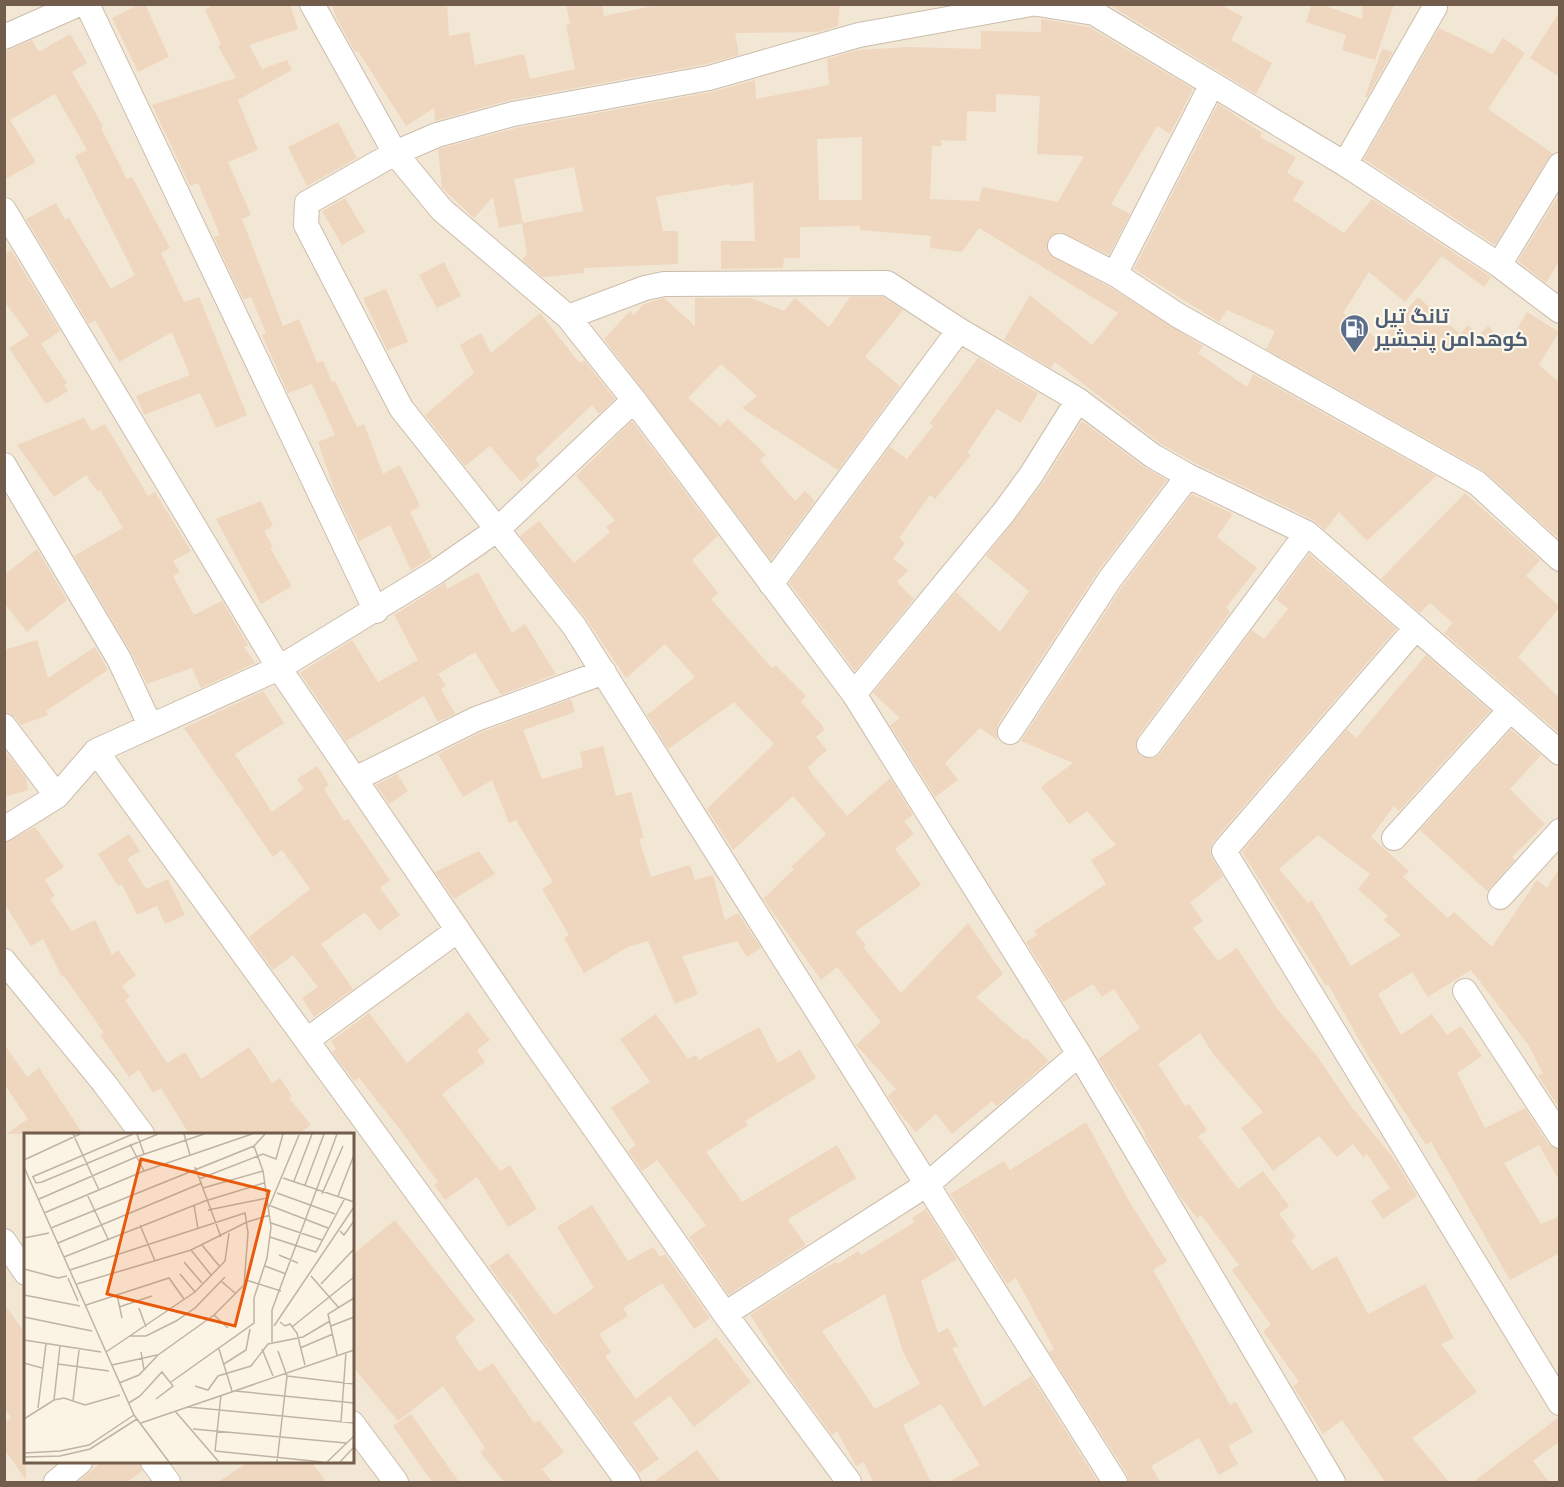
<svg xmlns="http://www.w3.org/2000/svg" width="1564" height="1487" font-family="'Space Grotesk',Cairo,sans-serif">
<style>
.residential{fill:#f2e7d4;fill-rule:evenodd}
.building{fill:#efd6be;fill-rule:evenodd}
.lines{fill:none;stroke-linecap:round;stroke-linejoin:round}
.street-casing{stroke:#ccbdac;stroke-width:26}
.street{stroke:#fff;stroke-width:24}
.labels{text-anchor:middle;stroke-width:4.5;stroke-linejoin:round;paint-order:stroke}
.service-label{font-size:20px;font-weight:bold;fill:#4e5e75;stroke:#fef8eb;text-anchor:start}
.inset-road{fill:none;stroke:#c0b3a3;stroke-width:1.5}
.view{fill:#e8590c;fill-opacity:0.15;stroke:#e8590c;stroke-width:3}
.inset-edge{fill:none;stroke:#725d4c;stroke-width:3}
</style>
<rect width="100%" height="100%" fill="#fbf4e5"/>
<path class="residential" d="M5 5H1559V1482H5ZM26 1134H352V1462H26Z"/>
<path class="building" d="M140 4H145L169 57 138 72 112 18Z
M216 4H290L298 29 249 45 262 69 287 60 292 70 238 100 258 150 228 162 251 215 242 219 283 326 299 319 317 363 323 361 332 382 335 381 357 427 364 424 383 474 400 465 420 506 410 512 432 557 411 570 390 525 359 541 335 492 318 442 335 435 312 384 288 393 262 335 266 333 251 297 243 299 216 242 214 237 220 235 198 183 190 186 152 105 236 78 218 46 221 44 205 10Z
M332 4H447L449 36 469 32 475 65 524 54 530 79 575 69 566 25 570 24 566 4H602L604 16 662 4H840L838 26 818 32 735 33 739 55 706 64 510 100 435 121 434 108 406 126 358 51 355 52 335 15Z
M1108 4H1220L1243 17 1231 40 1272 63 1256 94Z
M1312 4H1320L1362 19 1363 4H1394L1375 60 1342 50 1346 35 1306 22Z
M1560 11V77L1530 58Z
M1041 19 1089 27 1193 89 1170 134 1157 126 1111 204 1130 214 1109 255 1060 232 1048 239V253L1108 286 1203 346 1198 353 1247 387 1253 374 1436 476 1367 541 1339 512 1325 530 1313 520 1195 463 1161 444 1055 362 1051 368 1004 340 1030 295 1092 345 1118 313 979 228 962 252 930 248 931 236 860 230V226L800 227V258H784L783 268 721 269V241H755L753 182 730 186V184L656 197 663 231H678V264L584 268V273L543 277 522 260 527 254 522 223 583 211 574 167 514 179 523 223 499 228 493 197 474 218 442 188 438 150 442 148 516 128 712 92 755 80 756 99 829 85 827 59 858 50 907 47 981 49V31L1041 32ZM996 94 1040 96 1037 154 1084 156 1058 202 982 187 979 201 930 199 932 146H941V140L966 141 967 111 996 112ZM862 137V200H819L817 139Z
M1439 28 1493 54 1503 38 1525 53 1488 109 1552 153 1495 245 1364 159Z
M70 34 87 63 72 72 103 126 101 128 127 179 132 177 170 248 161 253 184 302 199 297 247 415 216 428 200 393 144 415 136 396 190 375 172 332 119 362 95 320 89 324 26 219 56 203 65 220 69 218 111 289 135 275 75 156 87 150 55 94 10 120 36 162 4 180V52L32 40 39 52Z
M1382 49 1393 52 1367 97H1365Z
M1218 104 1262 133 1260 137 1296 157 1287 173 1304 182 1293 200 1344 233 1372 199 1491 277 1484 287 1442 256 1405 302 1369 272 1343 313 1380 341 1418 297 1460 334 1468 325 1479 335 1488 326 1507 346 1527 312 1559 332 1539 365 1560 383 1559 539 1484 471 1266 349 1275 331 1227 310 1219 322 1134 269Z
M338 122 357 158 307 186 288 147Z
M1560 193V260L1546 283 1518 261Z
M345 198 365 232 342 245 322 211Z
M11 250 60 331 41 344 67 383 64 385 68 391 46 404 9 348 29 335 4 301V255Z
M444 262 461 296 437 308 419 275Z
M386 289 408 342 387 350 363 298Z
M850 297H883L903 310 865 357 900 386 838 470 742 408 757 396 721 364 688 398 720 426 728 419 766 455 760 460 795 501 805 491 815 501 771 560 604 339 630 311 634 315 644 304 664 298 695 326V298H751L784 311 795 298 829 327Z
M540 313 577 360 581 363 584 360 615 399 599 414 592 405 535 459 540 465 521 482 490 446 465 466 425 415 474 373 460 345 481 333 491 353Z
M978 358 1038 393 1021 423 997 409 967 453 971 455 935 499 930 495 899 538 905 543 893 559 908 570 897 582 914 599 855 671 789 583 890 447 907 459 933 426 930 423Z
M84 418 92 431 105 424 148 496 155 492 191 551 173 561 180 572 173 576 194 615 222 601 248 645 244 647 255 663 201 688 192 668 147 684 131 652 74 556 123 528 100 490 98 492 86 475 54 497 17 445Z
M632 421 718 536 692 560 718 593 711 599 772 668 775 665 806 696 801 702 822 725 824 730 816 737 827 750 808 767 812 774 847 816 890 778 913 815 904 821 914 834 895 849 921 885 855 932 866 945 863 947 901 993 968 923 1003 974 976 997 1024 1040 1026 1038 1049 1061 997 1106 992 1101 952 1134 936 1114 916 1132 900 1114 888 1096 896 1089 856 1045 881 1022 837 967 821 980 763 899 794 869 791 867 826 834 793 796 733 850 707 809 774 744 734 702 668 749 647 715 695 677 665 644 626 678 585 617 520 536 539 521 574 563 610 532 606 527 615 520 576 476Z
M1082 421 1144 467 1167 480 1098 571 998 724 997 740 980 728 945 763 958 780 935 797 890 725 900 718 873 693 956 592 1000 632 1007 622 1029 591 986 556 1043 483Z
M1465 493 1540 560 1526 576 1560 607 1518 657 1560 699V734L1444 633 1453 623 1430 603 1420 613 1381 579Z
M1192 494 1233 514 1217 537 1257 568 1226 608 1230 612 1138 736 1136 750 1141 757 1154 758 1160 754 1252 630 1264 639 1288 609 1276 599 1309 554 1396 629 1213 842 1210 849 1212 858 1223 876 1190 903 1203 921 1193 928 1218 961 1237 948 1278 1010 1317 1056 1351 1106 1394 1159 1417 1196 1383 1219 1371 1201 1390 1188 1367 1154 1363 1157 1353 1144 1337 1157 1319 1136 1273 1171 1241 1128 1263 1112 1213 1054 1200 1033 1158 1064 1185 1106 1189 1104 1207 1130 1198 1136 1238 1189 1263 1171 1289 1206 1279 1214 1296 1237 1291 1240 1312 1270 1337 1256 1368 1314 1425 1284 1454 1338 1441 1344 1477 1392 1412 1438 1449 1482H1385L1342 1420 1323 1434 1293 1386 1299 1382 1263 1331 1271 1325 1232 1270 1239 1265 1201 1215 1197 1218 1179 1195 1144 1135 1146 1134 1098 1059 1140 1028 1114 989 1102 997 1093 984 1063 1002 1026 942 1037 935 1034 931 1106 884 1091 860 1116 845 1087 811 1069 824 1041 787 1073 763 1021 741 1122 587Z
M261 501 273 526 264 531 273 547 270 548 292 586 261 604 216 519Z
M37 549 67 600 27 632 4 603V575Z
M478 572 512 633 525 624 556 674 501 695 475 652 438 674 446 686 441 689 455 714 438 722 424 696 346 741 300 673 352 640 378 682 418 660 394 615 445 583 447 589Z
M37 640 48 678 95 647 108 670 46 711 48 715 21 725 15 717 4 712V650Z
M1426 655 1490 711 1399 811 1394 806 1371 837 1409 871 1403 877 1448 918 1454 912 1492 947 1537 880 1547 888 1560 867V1109L1538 1076 1543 1073 1527 1043 1471 970 1428 997 1412 972 1378 994 1401 1035 1432 1014 1447 1035 1461 1026 1482 1056 1457 1073 1485 1128 1525 1108 1548 1144 1560 1150V1182L1539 1145 1504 1163 1541 1224 1560 1216V1253L1510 1280 1431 1142 1426 1145 1368 1056 1328 984 1326 986 1242 852 1347 729 1356 738ZM1318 835 1370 874 1358 889 1388 916 1384 920 1401 935 1351 966 1312 901 1308 903 1279 869Z
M263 691 284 723 235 754 272 812 304 789 297 779 317 766 329 785 324 789 344 821 348 819 390 880 380 888 400 915 379 931 365 912 321 944 353 989 314 1017 302 998 318 987 293 955 273 970 249 937 310 889 282 850 273 857 184 728Z
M571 699 575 712 523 730 542 779 583 767 580 752 603 746 616 796 631 792 644 838 639 839 651 877 690 865 695 880 713 875 725 920 738 913 761 948 747 957 737 941 682 956 698 994 675 1004 648 941 628 947 584 973 564 938 569 935 542 889 553 882 516 820 509 823 492 780 463 797 438 754 482 732Z
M1511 730 1541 755 1510 789 1545 824 1512 857 1515 860 1487 891 1420 830Z
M4 750 26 778 28 790 4 797Z
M397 774 408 791 389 804 376 785Z
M35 827 64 867 45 880 55 896 50 899 72 931 95 920 112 955 118 950 136 975 122 986 130 997 125 1000 167 1063 185 1052 201 1079 249 1047 272 1083 280 1078 292 1096 289 1098 311 1125 299 1134H189L161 1088 153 1093 139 1070 129 1077 100 1035 104 1033 64 976 62 977 43 939 31 946 4 903V843Z
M129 834 140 851 127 859 146 889 168 879 185 915 165 924 157 906 137 915 122 884 118 886 98 854Z
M479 851 495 874 454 899 435 872Z
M468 1012 490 1040 477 1050 485 1062 442 1094 500 1171 510 1165 537 1209 508 1227 477 1177 445 1200 434 1185 438 1182 398 1127 359 1078 354 1081 332 1052 336 1049 331 1041 369 1013 407 1063Z
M656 1014 688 1059 696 1055 699 1060 759 1027 778 1063 800 1050 816 1078 745 1121 748 1125 706 1152 742 1202 837 1145 856 1178 790 1218 788 1220 806 1245 729 1295 689 1237 706 1225 657 1160 642 1171 628 1151 636 1145 611 1108 650 1082 620 1039Z
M4 1044 27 1077 39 1068 83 1134H6L28 1119 4 1084Z
M1086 1122 1129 1201 1167 1261 1153 1270 1230 1405 1236 1402 1253 1432 1228 1446 1238 1464 1219 1475 1199 1438 1151 1466 1160 1482H1129L1127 1474 1049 1352 1054 1349 1016 1278 1007 1284 950 1194 1004 1161 1010 1170Z
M592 1205 628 1261 653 1247 660 1257 665 1254 710 1318 694 1329 662 1283 623 1308 628 1316 599 1334 611 1352 605 1356 636 1399 716 1337 751 1382 694 1427 670 1396 633 1423 659 1459 639 1473 534 1328 511 1293 509 1294 489 1266 508 1253 554 1315 594 1288 557 1227Z
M926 1209 957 1259 921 1281 938 1333 948 1328 958 1346 952 1348 984 1407 1031 1376 1098 1482H948L980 1465 941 1404 903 1425 931 1482H873L864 1462 856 1466 837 1431 832 1435 791 1379 750 1315 822 1269 837 1262 838 1264 858 1251 861 1255 915 1222 912 1218ZM885 1294 903 1352 920 1384 875 1409 822 1331Z
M395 1220 475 1320 455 1337 479 1372 493 1363 534 1423 539 1420 564 1452 542 1469 552 1482H504L480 1452 485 1448 443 1386 398 1421 352 1366V1255Z
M4 1303 26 1335V1480L4 1449V1423L11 1418 4 1407Z
M411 1414 459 1482H432L393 1426Z
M1559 1417 1560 1441 1533 1461 1549 1482H1473Z
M697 1450 721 1482H653Z
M103 1461H139L142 1471 127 1482H78Z
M250 1461H311L326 1482H218Z"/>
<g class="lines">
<defs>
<path id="street" d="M87 4 376 611
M312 4 395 153 442 210 568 317 634 400 854 694 1079 1054 1333 1482
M1031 4 859 35 709 78 513 114 437 135 395 153 307 203 306 225 401 408 574 626 1115 1482
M1038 4 1094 13 1345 164 1499 265 1560 311
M4 37 79 4
M1345 164 1435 7
M4 210 279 668 530 1036 725 1314 849 1482
M1060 246 1115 274 1179 316 1477 483 1560 559
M1499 265 1560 165
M1115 274 1211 86
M568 317 645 288 664 284 887 283 959 330 1078 400 1153 456 1188 476 1307 533 1560 753
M4 465 119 659 150 725
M771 584 959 330
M1415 629 1224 851 1560 1403
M854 694 1004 512 1031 475 1078 400
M4 726 57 796
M1010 732 1110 579 1188 476
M1149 745 1307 533
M96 751 628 1482
M355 779 476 719 604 672
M4 829 57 796 96 751 279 668 436 572 498 529 634 400
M1394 838 1510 710
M1500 897 1560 831
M4 961 104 1083 142 1134
M1465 991 1560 1136
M307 1040 458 930
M4 1241 26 1273
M725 1314 929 1183 1079 1054
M352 1423 396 1482
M153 1462 168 1482
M56 1482 80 1462"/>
</defs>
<use href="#street" class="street-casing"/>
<use href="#street" class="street"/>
</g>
<defs>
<symbol id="fuel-pin" viewBox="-11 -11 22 30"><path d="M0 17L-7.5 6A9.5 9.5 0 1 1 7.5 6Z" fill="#5c6f8a" stroke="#fef8eb"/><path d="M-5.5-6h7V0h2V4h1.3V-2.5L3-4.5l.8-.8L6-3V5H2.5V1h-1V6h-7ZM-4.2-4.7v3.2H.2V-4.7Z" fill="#fff"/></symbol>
</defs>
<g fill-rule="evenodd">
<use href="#fuel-pin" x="1338" y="312" width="33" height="45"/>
</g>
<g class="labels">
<g class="service-label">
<text x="1375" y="323">تانگ تیل<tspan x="1375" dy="23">کوهدامن پنجشیر</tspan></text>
</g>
</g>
<g transform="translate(24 1133)">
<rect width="330" height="330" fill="#fbf4e5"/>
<path class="inset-road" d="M49 1 75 57M113 1 120 21M160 1 166 22M106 11 120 38M0 27 56 1M0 34 110 282 145 329M171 34 197 104M8 44 109 1M9 44 12 50 18 49 134 1M259 45 330 69M175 46 239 21 252 26 259 1M270 48 288 1M281 52 300 1M179 55 239 38M253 60 311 81M63 61 84 106M298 61 319 13M314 63 330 22M15 66 112 24 180 1M170 72 174 96M247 73 304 95M245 74 275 2M184 77 243 65M20 80 120 38 228 1M247 90 298 107M116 92 131 128M27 95 230 13 241 1M316 98 320 102 330 88M246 104 292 119 321 65M0 105 25 100M34 110 178 50M178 112 196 134M167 117 187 142M255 122 274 130M40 124 181 68 240 50M160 129 178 150M241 133 262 141M0 136 34 145 43 143M46 137 221 80 224 100 220 152 190 182 134 222 115 242 95 250M156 141 171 159M287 143 315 175M44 145 54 168M222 147 257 158M197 148 211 160M53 151 167 117 223 89 246 82M297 151 330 116M0 162 56 173M93 162 98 185M62 172 145 145 160 166M95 174 128 163M115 175 122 194M190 182 204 195M0 184 68 198M256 189 261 193 266 191 273 200 281 232M250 193 330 74M307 193 330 184M268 194 330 144M106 203H122L152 188 171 175 201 144M0 207 77 219M248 209V177L313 1M276 215 309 201M195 216 208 258M238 216 249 243M82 219 171 159 201 128 205 100M117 219 120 237M313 222 304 181 330 165M0 230 18 235M34 231 85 238M200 231 222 217 226 196M88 232 133 222M263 243 330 251M147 249 230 190V165L243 125 247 94 239 38 230 13M171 253 184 257 194 243 227 233 244 211 279 204 306 188M211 258 330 270M30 267 36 213M49 268 55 217M105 270 116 263 138 239 149 253 132 266M164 274 330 290M14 275 22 211M151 278 195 329M0 286 30 267 40 265 61 272 96 262M317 289 322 219M117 290 330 217M169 296 322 310M191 318 298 329M191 318 197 262M0 320 36 318 65 312 110 282M0 324 36 323 66 316 113 286M253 329 263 243 254 218M303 329 330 303M316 329 330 314"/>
<path class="view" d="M117 26 245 58 211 193 83 161Z"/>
<rect width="330" height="330" class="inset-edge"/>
</g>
<rect width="1564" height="1487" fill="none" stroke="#725d4c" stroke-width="12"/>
</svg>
